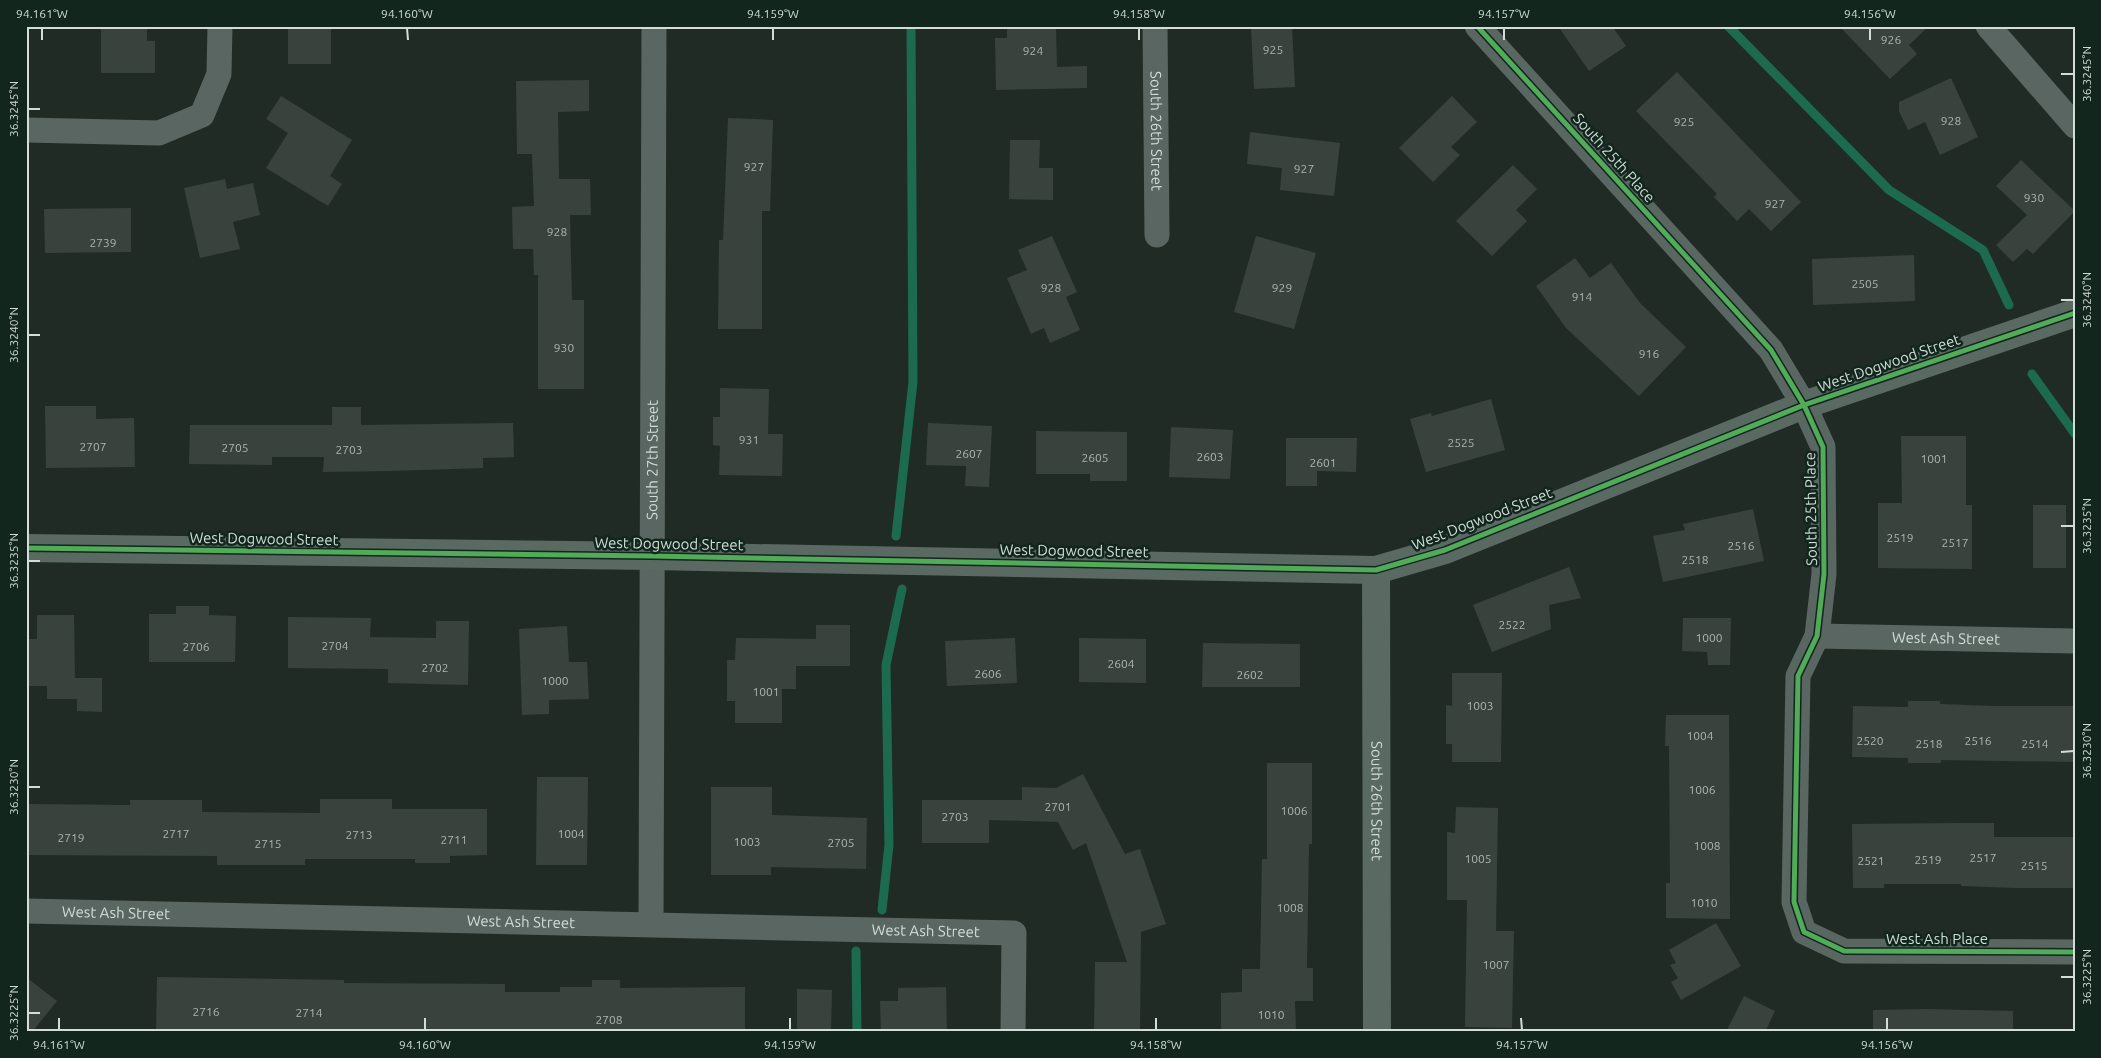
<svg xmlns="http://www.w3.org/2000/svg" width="2101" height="1058" font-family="Ubuntu,sans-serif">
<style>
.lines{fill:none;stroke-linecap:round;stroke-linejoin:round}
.stream{stroke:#1c6b51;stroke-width:9}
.building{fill:#3a423e}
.street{stroke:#5a6661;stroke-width:25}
.secondary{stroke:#5a6962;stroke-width:28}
.cycleway-casing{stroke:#12261e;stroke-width:8}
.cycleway{stroke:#51ab58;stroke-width:5}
.ticks{fill:none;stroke:#d1ddd7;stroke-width:2}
.labels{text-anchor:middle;stroke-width:5;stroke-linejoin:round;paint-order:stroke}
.number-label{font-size:12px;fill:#abb6b1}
.street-label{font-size:15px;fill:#d1ddd7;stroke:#12261e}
.neatline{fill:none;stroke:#d1ddd7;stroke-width:2}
.ticks-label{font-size:12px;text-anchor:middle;fill:#d1ddd7}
</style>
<rect width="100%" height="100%" fill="#212b26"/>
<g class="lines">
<path class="stream" d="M1728 26 1889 190 1983 250 2009 305
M2032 374 2075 434
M896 536 913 382 911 26
M882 910 889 845 886 665 902 589
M856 951 857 1032"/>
</g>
<path class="building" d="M101 26H147V41H155V73H101Z
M288 26H331V64H288Z
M1007 26H1056L1057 67 1087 66V88L996 90 995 38H1007Z
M1292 26 1295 87 1254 89 1251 28Z
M1558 26H1612L1626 46 1589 71Z
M1839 26H1929L1909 45 1917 54 1890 79Z
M1677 72 1801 202 1771 231 1749 209 1737 221 1714 197 1717 194 1636 111Z
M1951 78 1978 137 1940 155 1925 122 1908 130 1899 111V102Z
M589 80V111L558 112 559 179H590L591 215H570L572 300H584V389H538V275H534L533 249H513L512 207 534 206 532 154H517L516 81Z
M281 96 352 140 330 176 342 184 328 206 266 168 288 133 266 119Z
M1452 96 1477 122 1451 147 1460 155 1433 182 1399 148Z
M728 118 773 120 770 211H762V329H718L719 240H723Z
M1250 132 1340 143 1334 196 1280 190 1282 168 1247 164Z
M1010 140H1040L1039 168H1053V200L1009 199Z
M2021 160 2075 211 2033 254 2027 249 2013 262 1996 245 2027 215 1996 186Z
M1513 165 1537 189 1516 210 1527 221 1492 256 1456 221Z
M225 179 227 189 253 183 260 215 233 222 240 249 200 258 184 188Z
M131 208V252L45 253 44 209Z
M1052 236 1077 292 1066 297 1080 330 1050 343 1044 328 1031 334 1007 278 1027 270 1018 250Z
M1256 236 1316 253 1294 329 1234 312Z
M1914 255 1915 301 1813 305 1812 259Z
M1575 258 1590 278 1611 263 1640 303 1686 347 1639 396 1566 328 1536 286Z
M720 388 769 389 768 434H783L782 476 719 475 720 446 713 445V417H720Z
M1491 399 1505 450 1426 472 1410 419 1431 413 1432 416Z
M45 406H96V419L134 418 135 467 46 468Z
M332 407H361V425L513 423 514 457 483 458V468L390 471 323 472 324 457H272V465L189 464 190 425H332Z
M928 423 992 426 989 487 965 486 966 466 926 465Z
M1171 427 1233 430 1230 479 1169 477Z
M1036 431 1127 432V481H1090V474H1036Z
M1901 436H1966V505H1972V569L1878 568V503H1902Z
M1286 438H1357L1356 472 1317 471V486H1286Z
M2033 505H2066V568H2033Z
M1753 509 1764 561 1663 582 1653 536 1685 530 1683 524Z
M1569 567 1581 598 1549 605 1551 629 1492 652 1473 605Z
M176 606H209V615L236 616 235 662H149V614H176Z
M37 615H74L75 678H102V712L77 711V699H47V686H26V639H37Z
M288 617 371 618 370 637 436 638V621H469L468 685 388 683V669L288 668Z
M1683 618H1731L1730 665H1708L1707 652 1682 651Z
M816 625H850V666H796V689H782V723H735V701H727V660H735L736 638 816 639Z
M567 626 569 662H587L589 699 549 700V714L522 715 519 629Z
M1015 638 1017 683 947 686 945 641Z
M1079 638 1146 639V683L1079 682Z
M1203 643 1300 644V687H1202Z
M1452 673H1502L1501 762H1452V744H1446V705L1452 706Z
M1908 701H1940V704L1995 706H2075V762L1941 760V763H1908V758L1852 757 1853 706 1908 707Z
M1666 715H1729L1730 919 1666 918V883H1670L1669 746H1665Z
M1267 763H1312V844H1309L1307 968H1313V1001H1295L1296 1030 1221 1031V993L1242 992V969H1260L1262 859H1267Z
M1083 774 1125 854 1140 849 1166 924 1141 932 1140 1032H1094L1095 962H1127L1086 843 1073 850 1058 822 989 820V843H922V800H1022V787L1056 788Z
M537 777H588L587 865H536Z
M711 787H772V815L867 818 866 869 771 867V875H711Z
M320 799H392V809H487V855L450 856V863H415V859H305V865H217V856L28 855V804L130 805V800H202V812L320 813Z
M1456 807 1498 808 1496 931H1514L1512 1028 1465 1027 1467 900H1447V832L1455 833Z
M1963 823H1994V837H2075V888H2017L1961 886V884H1884V888H1853L1852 824Z
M1716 923 1741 966 1681 1000 1671 982 1678 978 1670 965 1676 963 1669 950Z
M26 977 57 1001 32 1032H26Z
M157 977 344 980V983L505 984V992H560V987H592V980H620V988L745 987V1032H365V1029H244V1031L156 1032Z
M946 987 947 1032H881L880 1001H898V988Z
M797 989 832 990 831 1032H797Z
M1744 996 1775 1011 1765 1032H1726Z
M1927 1009 2013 1011V1032H1873V1010Z"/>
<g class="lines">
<g class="street">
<path id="s1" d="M1155 26 1157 235"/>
<path d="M1477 26 1771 350 1804 405 1823 447 1824 574 1817 636 1798 676 1794 902 1804 932 1844 951 2075 952"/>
<path d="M1988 26 2075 126"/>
<path d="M26 130 159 133 202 115 219 74 220 26"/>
<path id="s2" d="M1817 636 2075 641"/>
<path id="s3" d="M26 911 1014 933 1013 1032"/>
<path id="s4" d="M651 924 654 26"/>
</g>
<g class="secondary">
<path d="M26 548 652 556 1376 570 1445 550 1804 405 2075 313"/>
<path id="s5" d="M1376 570 1377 1032"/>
</g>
<defs>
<path id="cycleway" d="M1477 26 1771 350 1804 405 1823 447 1824 574 1817 636 1798 676 1794 902 1804 932 1844 951 2075 952
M26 548 652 556 1376 570 1445 550 1804 405 2075 313"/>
</defs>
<use href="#cycleway" class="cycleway-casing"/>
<use href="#cycleway" class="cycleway"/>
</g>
<path class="ticks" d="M42 28V40M407 28 408 40M773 28V40M1139 28V40M1504 28V40M1870 28V40M2061 74H2074M28 109H40M2061 300H2074M28 335H40M2061 526H2074M28 561H40M2061 752 2074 751M28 787H40M2061 977H2074M28 1013H40M59 1018V1030M425 1018V1030M790 1018V1030M1156 1018V1030M1521 1018 1522 1030M1887 1018V1030"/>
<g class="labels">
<g class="number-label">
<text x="1891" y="44">926</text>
<text x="1273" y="54">925</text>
<text x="1033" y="55">924</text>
<text x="1951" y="125">928</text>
<text x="1684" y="126">925</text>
<text x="754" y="171">927</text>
<text x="1304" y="173">927</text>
<text x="2034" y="202">930</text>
<text x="1775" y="208">927</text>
<text x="557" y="236">928</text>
<text x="103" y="247">2739</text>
<text x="1865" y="288">2505</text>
<text x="1051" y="292">928</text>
<text x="1282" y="292">929</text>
<text x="1582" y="301">914</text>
<text x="564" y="352">930</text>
<text x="1649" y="358">916</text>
<text x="749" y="444">931</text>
<text x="1461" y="447">2525</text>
<text x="93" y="451">2707</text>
<text x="235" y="452">2705</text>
<text x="349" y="454">2703</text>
<text x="969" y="458">2607</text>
<text x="1210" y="461">2603</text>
<text x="1095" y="462">2605</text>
<text x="1934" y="463">1001</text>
<text x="1323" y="467">2601</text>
<text x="1900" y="542">2519</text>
<text x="1955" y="547">2517</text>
<text x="1741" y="550">2516</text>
<text x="1695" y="564">2518</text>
<text x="1512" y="629">2522</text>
<text x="1709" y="642">1000</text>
<text x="335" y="650">2704</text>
<text x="196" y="651">2706</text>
<text x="1121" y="668">2604</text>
<text x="435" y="672">2702</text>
<text x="988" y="678">2606</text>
<text x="1250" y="679">2602</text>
<text x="555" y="685">1000</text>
<text x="766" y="696">1001</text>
<text x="1480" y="710">1003</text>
<text x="1700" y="740">1004</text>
<text x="1870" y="745">2520</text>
<text x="1978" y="745">2516</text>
<text x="1929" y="748">2518</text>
<text x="2035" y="748">2514</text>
<text x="1702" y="794">1006</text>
<text x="1058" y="811">2701</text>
<text x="1294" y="815">1006</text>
<text x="955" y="821">2703</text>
<text x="176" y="838">2717</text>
<text x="571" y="838">1004</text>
<text x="359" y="839">2713</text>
<text x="71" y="842">2719</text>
<text x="454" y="844">2711</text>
<text x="747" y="846">1003</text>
<text x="841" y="847">2705</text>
<text x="268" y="848">2715</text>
<text x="1707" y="850">1008</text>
<text x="1983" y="862">2517</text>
<text x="1478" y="863">1005</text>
<text x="1928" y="864">2519</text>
<text x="1871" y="865">2521</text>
<text x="2034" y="870">2515</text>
<text x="1704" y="907">1010</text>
<text x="1290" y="912">1008</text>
<text x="1496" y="969">1007</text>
<text x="206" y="1016">2716</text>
<text x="309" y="1017">2714</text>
<text x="1271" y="1019">1010</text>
<text x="609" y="1024">2708</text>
</g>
<g class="street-label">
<text dy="5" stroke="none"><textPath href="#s1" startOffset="105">South 26th Street</textPath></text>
<text transform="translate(1614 158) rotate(48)" y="5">South 25th Place</text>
<text transform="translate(1889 363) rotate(-19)" y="5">West Dogwood Street</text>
<text dy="5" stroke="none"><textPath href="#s4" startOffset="464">South 27th Street</textPath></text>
<text transform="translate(1811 509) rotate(-91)" y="5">South 25th Place</text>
<text transform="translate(1482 519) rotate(-21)" y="5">West Dogwood Street</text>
<text transform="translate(264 539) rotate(1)" y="5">West Dogwood Street</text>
<text transform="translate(669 544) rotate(1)" y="5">West Dogwood Street</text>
<text transform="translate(1074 551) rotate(1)" y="5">West Dogwood Street</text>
<text dy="5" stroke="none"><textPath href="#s2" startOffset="129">West Ash Street</textPath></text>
<text dy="5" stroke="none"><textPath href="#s5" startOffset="231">South 26th Street</textPath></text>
<text dy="5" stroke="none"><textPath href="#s3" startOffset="90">West Ash Street</textPath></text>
<text dy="5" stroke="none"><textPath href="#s3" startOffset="495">West Ash Street</textPath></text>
<text dy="5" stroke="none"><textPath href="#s3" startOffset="900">West Ash Street</textPath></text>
<text x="1937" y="944">West Ash Place</text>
</g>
</g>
<rect width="2101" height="1058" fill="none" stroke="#12261e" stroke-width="55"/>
<rect x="28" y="28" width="2046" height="1002" class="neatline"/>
<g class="ticks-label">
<text x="42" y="18">94.161°W</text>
<text x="407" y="18">94.160°W</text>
<text x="773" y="18">94.159°W</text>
<text x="1139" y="18">94.158°W</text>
<text x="1504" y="18">94.157°W</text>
<text x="1870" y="18">94.156°W</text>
<text transform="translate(2087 74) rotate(-90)" y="4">36.3245°N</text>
<text transform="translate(14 109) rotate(-90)" y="4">36.3245°N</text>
<text transform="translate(2087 300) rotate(-90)" y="4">36.3240°N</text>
<text transform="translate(14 335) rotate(-90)" y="4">36.3240°N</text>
<text transform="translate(2087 526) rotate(-90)" y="4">36.3235°N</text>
<text transform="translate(14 561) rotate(-90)" y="4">36.3235°N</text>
<text transform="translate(2087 751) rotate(-90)" y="4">36.3230°N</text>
<text transform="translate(14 787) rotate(-90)" y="4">36.3230°N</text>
<text transform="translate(2087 977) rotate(-90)" y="4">36.3225°N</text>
<text transform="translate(14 1013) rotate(-90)" y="4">36.3225°N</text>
<text x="59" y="1049">94.161°W</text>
<text x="425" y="1049">94.160°W</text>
<text x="790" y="1049">94.159°W</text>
<text x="1156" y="1049">94.158°W</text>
<text x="1522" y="1049">94.157°W</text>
<text x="1887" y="1049">94.156°W</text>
</g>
</svg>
